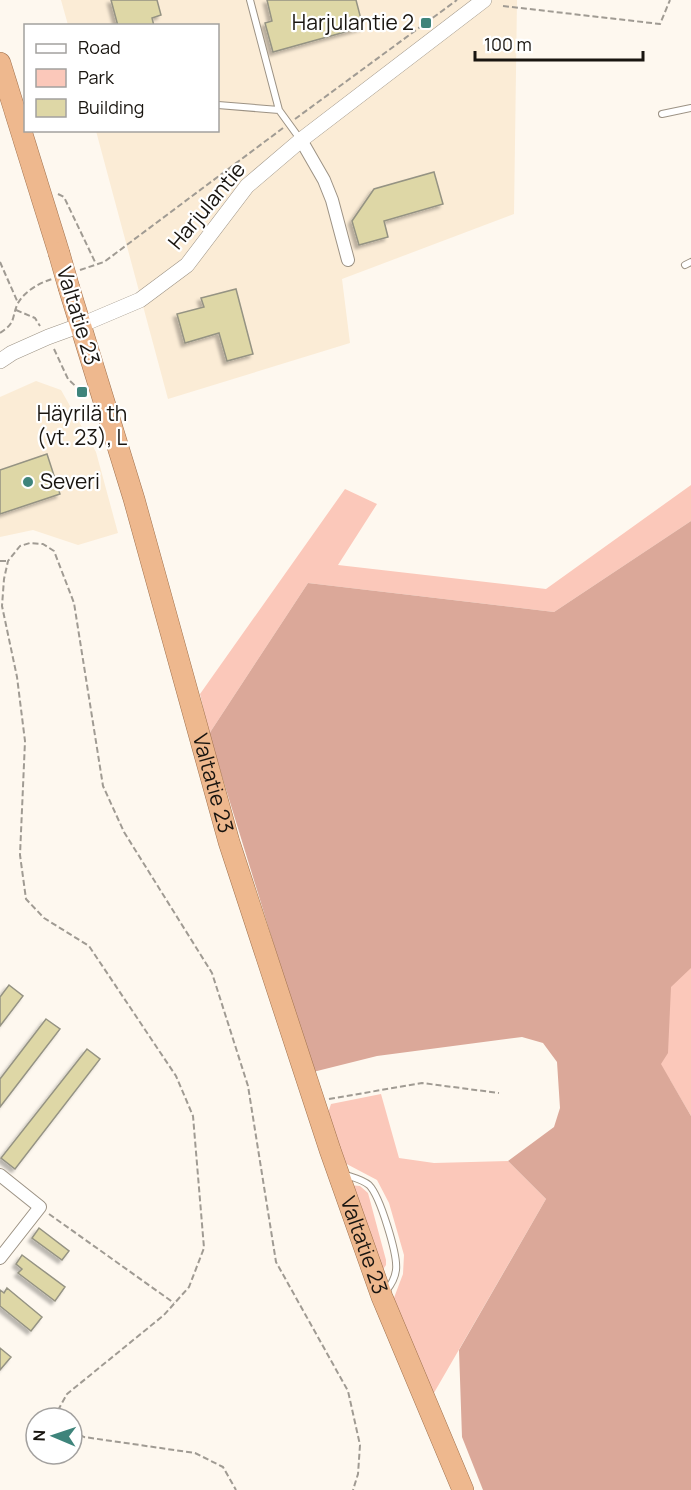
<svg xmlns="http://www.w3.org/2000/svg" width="691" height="1490" font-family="Manrope,sans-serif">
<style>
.built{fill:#fbecd6}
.green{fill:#fbc8ba}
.forest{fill:#dba899}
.building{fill:#ded7a6;stroke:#959383;stroke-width:1.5;filter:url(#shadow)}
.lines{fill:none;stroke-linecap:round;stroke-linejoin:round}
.service-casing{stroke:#9c9284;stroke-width:8}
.minor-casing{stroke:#9c9284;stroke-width:14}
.tertiary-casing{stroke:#9c9284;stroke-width:16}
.trunk-casing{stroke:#a1734f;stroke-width:22}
.path{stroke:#a09b93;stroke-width:2;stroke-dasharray:6 3;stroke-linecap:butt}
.service{stroke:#fff;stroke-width:6}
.minor{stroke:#fff;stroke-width:12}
.tertiary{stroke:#fff;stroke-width:15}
.trunk{stroke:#eeb88e;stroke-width:21}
.trunk-bridge-casing{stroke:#a1734f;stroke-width:22;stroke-linecap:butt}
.trunk-bridge{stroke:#eeb88e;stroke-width:21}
.poi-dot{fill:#3e847b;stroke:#fff;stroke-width:2}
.labels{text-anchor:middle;stroke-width:4.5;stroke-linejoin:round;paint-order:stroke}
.poi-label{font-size:21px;fill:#191510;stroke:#fff;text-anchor:end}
.street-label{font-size:21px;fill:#191510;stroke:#fff}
</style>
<defs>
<filter id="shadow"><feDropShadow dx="-3.5" dy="3.5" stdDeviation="1.5" flood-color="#0004"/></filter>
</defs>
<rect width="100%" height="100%" fill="#fef8ef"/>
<path class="built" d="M61 0H517L514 214 342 279 350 343 168 399 96 131 218 130V26L68 25Z
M36 381 61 390 96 452 118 533 78 545 33 530 0 537V397Z"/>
<path class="green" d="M691 485V521L554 612 308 583 209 734 200 694 345 489 377 504 338 565 546 589Z
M691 808V1116L670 1080 643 1088Z
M381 1094 399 1158 434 1163 508 1161 546 1199 431 1398 392 1303 403 1274 404 1255 389 1203 377 1180 341 1161 327 1116 331 1104Z
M349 1185 360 1186 368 1193 386 1260V1265L380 1274Z"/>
<path class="forest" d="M691 521V968L671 987 668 1053 661 1064 691 1116V1490H483L462 1437 459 1350 546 1199 508 1161 554 1127 560 1108 557 1062 543 1043 522 1037 377 1056 313 1072 209 734 308 583 554 612Z"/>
<path class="building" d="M111 0H157L161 15 152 18 154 26H118Z
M267 0H356L363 27 273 52 265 23 272 21Z
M434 172 443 204 384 221 388 237 359 245 352 221 374 189Z
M236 289 253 354 227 361 219 333 185 343 177 314 204 307 201 298Z
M47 454 60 494 0 514V470Z
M9 985 23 996 0 1026V997Z
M46 1019 60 1029 0 1107V1079Z
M87 1049 100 1059 15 1169 1 1158Z
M39 1228 69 1251 62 1260 32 1238Z
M22 1255 65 1287 55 1301 18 1273 22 1269 16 1264Z
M7 1288 42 1317 31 1331 0 1306V1290L4 1293Z
M0 1348 11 1357 0 1370Z"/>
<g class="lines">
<defs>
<path id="service" d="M250 0 279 110
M218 105 279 110 300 139
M662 114 691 108
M685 265 691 262
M343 1174C351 1177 362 1179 369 1185 380 1196 398 1255 396 1270 395 1278 391 1285 386 1291"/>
<path id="minor" d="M301 140 324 180 332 200 348 260
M0 1175 40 1207 0 1258"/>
<path id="tertiary" d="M0 361 12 353 48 337 81 325 140 300 187 265 247 186 301 140 484 0"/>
<g id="trunk">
<path d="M0 63 59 253"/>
<path id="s1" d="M69 288 134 499 229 842 330 1150 382 1297 463 1490"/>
</g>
</defs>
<use href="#service" class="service-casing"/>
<use href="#minor" class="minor-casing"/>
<use href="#tertiary" class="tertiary-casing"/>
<use href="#trunk" class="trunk-casing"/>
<path class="path" d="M503 6 660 24 670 0
M295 119 457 0
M58 194 64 197 96 264
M0 262 18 303
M80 270 104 262 283 128
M16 310 35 318 40 326
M0 333C16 322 11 321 17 305 23 292 39 283 52 279
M54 349 68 379 86 396
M0 561H8
M329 1099 422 1083 499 1093
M49 1214 174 1303
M61 1418 57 1412 67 1394 164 1315 189 1287 204 1248 193 1116 176 1076 89 946 44 918 26 899 20 855 25 741 17 677 2 606 4 579 8 561 20 546 30 543 43 544 54 551 74 603 103 786 124 832 212 973 248 1086 276 1262 348 1391 360 1445 358 1474 353 1490
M72 1430 84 1437 195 1453 223 1467 236 1490"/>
<use href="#service" class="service"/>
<use href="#minor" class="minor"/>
<use href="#tertiary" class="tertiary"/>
<use href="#trunk" class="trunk"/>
<defs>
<path id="trunk-bridge" d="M59 253 69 288"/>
</defs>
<use href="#trunk-bridge" class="trunk-bridge-casing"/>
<use href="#trunk-bridge" class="trunk-bridge"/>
</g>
<g class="poi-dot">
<rect x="420" y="17" width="12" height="12" rx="3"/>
<rect x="76" y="386" width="12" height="12" rx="3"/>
<circle cx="28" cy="482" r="6"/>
</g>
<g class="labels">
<g class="poi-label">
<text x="414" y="30">Harjulantie 2</text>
<text x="82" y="421" text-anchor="middle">Häyrilä th<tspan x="82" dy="24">(vt. 23), L</tspan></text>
<text x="40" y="489" text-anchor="start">Severi</text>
</g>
<g class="street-label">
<text transform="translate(207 206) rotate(-50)" y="7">Harjulantie</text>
<text transform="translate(78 316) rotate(73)" y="7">Valtatie 23</text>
<text dy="7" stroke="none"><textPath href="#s1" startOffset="516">Valtatie 23</textPath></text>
<text dy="7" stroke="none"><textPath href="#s1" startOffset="1002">Valtatie 23</textPath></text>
</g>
</g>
<rect x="24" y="24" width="195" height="108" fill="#ffffff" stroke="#a3a19f" stroke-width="1.5"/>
<rect x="36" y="44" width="30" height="9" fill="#ffffff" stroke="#a3a19f" stroke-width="1.5"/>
<text x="78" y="54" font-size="18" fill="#191510">Road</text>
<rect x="36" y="69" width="30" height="18" fill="#fbc8ba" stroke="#a3a19f" stroke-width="1.5"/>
<text x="78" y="84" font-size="18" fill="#191510">Park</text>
<rect x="36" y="99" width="30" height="18" fill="#ded7a6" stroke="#a3a19f" stroke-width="1.5"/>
<text x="78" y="114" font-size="18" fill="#191510">Building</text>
<g transform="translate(54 1436) rotate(272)"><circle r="28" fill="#ffffff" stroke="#a3a19f" stroke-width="1.5"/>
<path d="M0-4.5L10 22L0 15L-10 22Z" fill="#3e847b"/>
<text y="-9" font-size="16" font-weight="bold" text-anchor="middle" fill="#191510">N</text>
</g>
<path d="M475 51v9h168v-9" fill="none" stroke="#191510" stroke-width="3"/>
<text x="484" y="51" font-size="18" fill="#191510" stroke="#ffffff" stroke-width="4.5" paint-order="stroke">100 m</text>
</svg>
